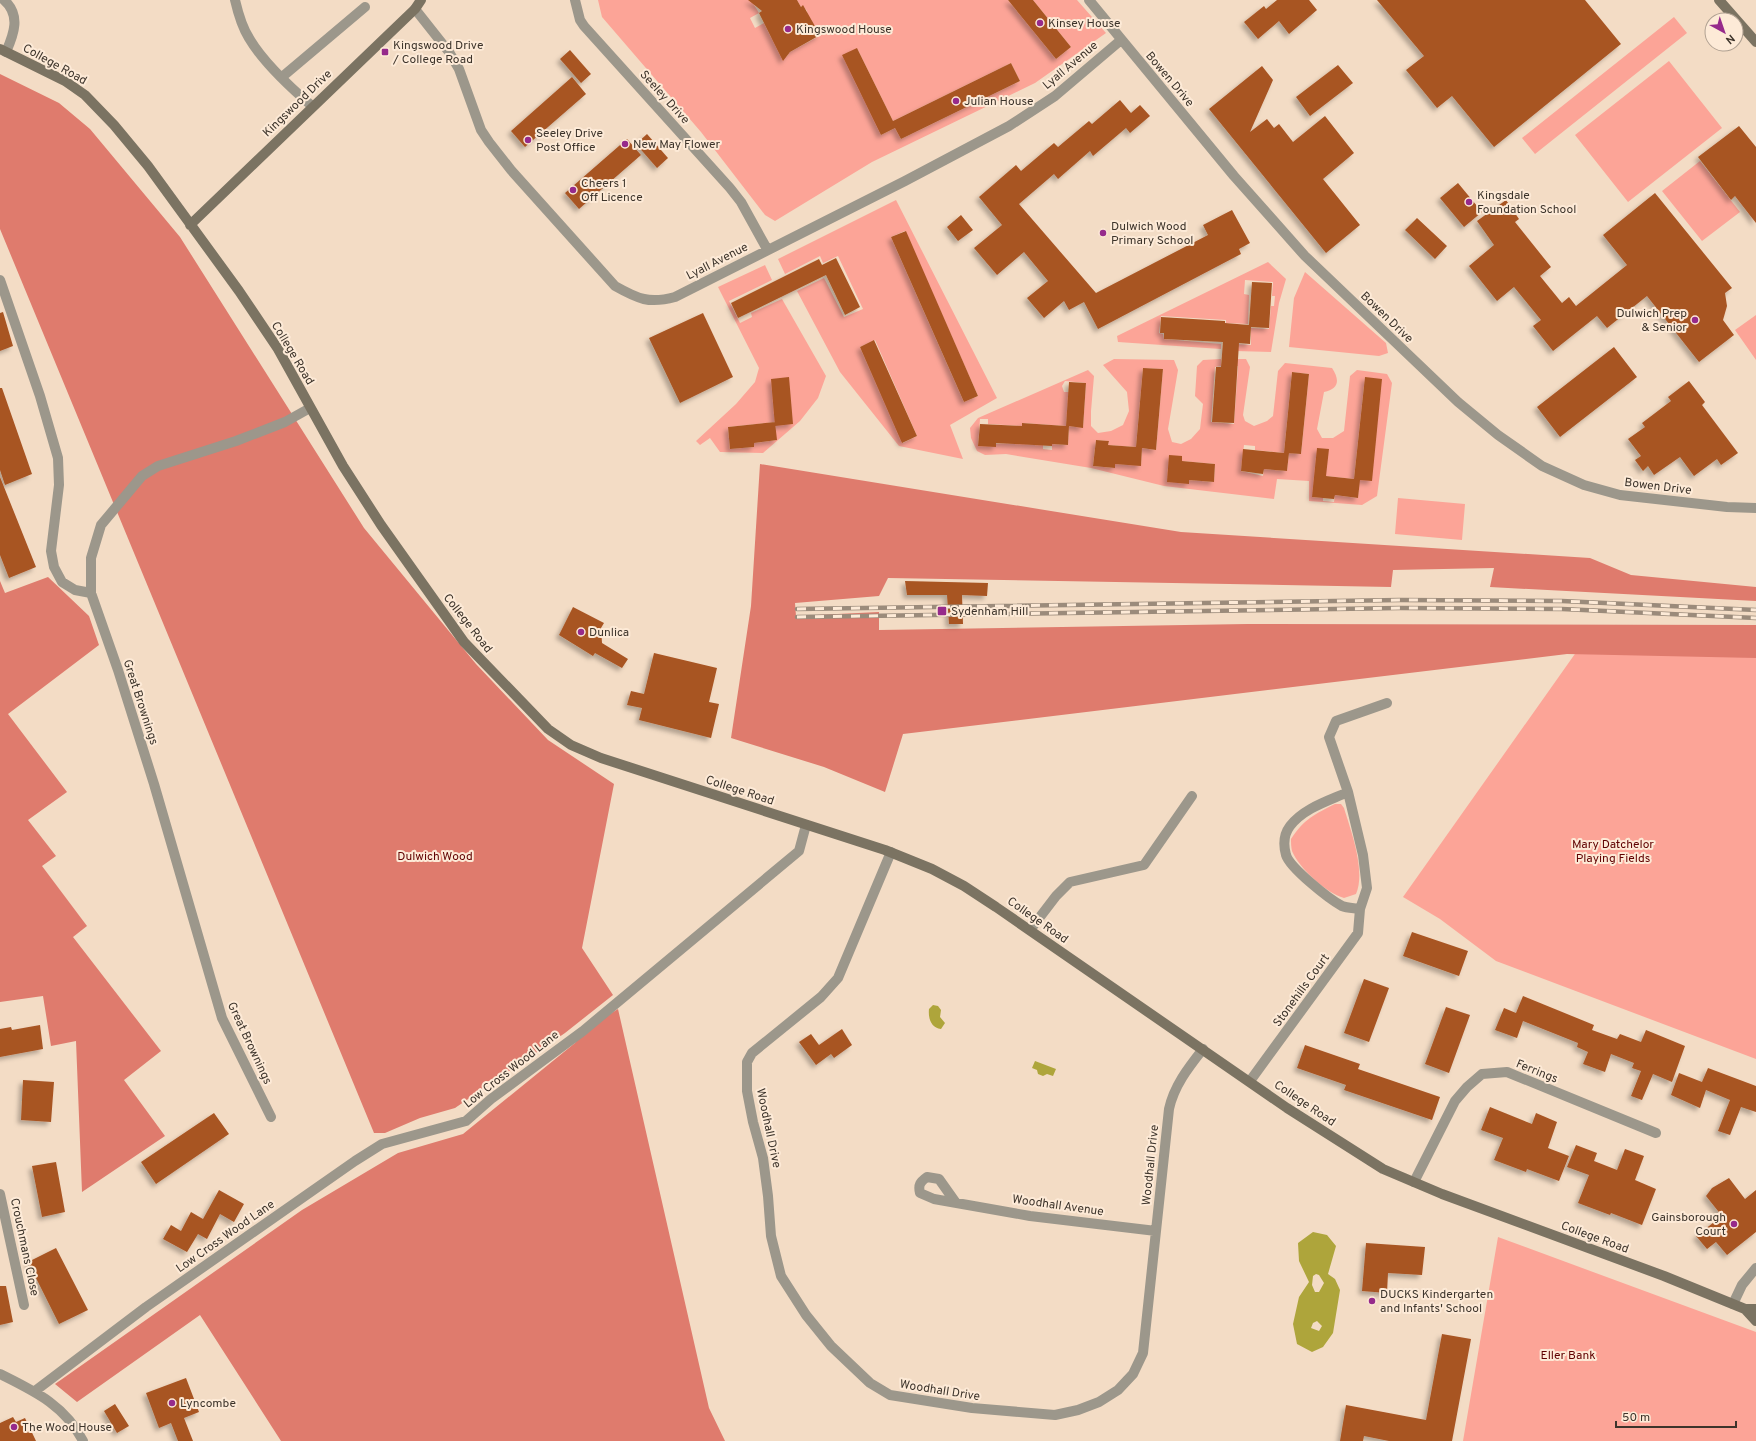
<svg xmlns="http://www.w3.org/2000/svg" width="1756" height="1441" font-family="Overpass,sans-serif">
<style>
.green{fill:#fca497;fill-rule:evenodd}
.forest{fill:#df7b6d}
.water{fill:#aea53b;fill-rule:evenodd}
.building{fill:#a85423;filter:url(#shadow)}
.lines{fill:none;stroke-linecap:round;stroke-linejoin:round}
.street{stroke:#9c978b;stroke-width:10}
.secondary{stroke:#7b7362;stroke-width:10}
.rail-casing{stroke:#9b8b7b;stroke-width:4.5}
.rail{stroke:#fdead7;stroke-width:3;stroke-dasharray:9;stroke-linecap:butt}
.poi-dot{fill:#962a8b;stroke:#fdead7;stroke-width:1.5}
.labels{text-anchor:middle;stroke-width:4;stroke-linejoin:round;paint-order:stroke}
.poi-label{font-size:12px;fill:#3d342b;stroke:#fdead7;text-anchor:start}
.street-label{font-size:12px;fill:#3d342b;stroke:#fdead7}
.park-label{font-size:12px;fill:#600101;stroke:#fdead7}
</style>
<defs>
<filter id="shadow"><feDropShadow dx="-3.5" dy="3.5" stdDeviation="2" flood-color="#0004"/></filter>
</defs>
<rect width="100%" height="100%" fill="#f3dcc5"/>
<path class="green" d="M598 0H751L759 13 750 18 755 28 764 23 771 37 786 57 790 52 823 34 818 26 809 30 807 11 803 6 801 7 797 0H1008L1056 59 1071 47 1033 0H1077L1106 33 1035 83 872 162 775 221 765 215 701 132 602 17ZM857 48 893 121 1011 63 1020 81 901 139 895 128 881 135Z
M1674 17 1687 33 1535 154 1522 138Z
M1669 61 1722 128 1628 202 1575 135Z
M1700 161 1740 212 1702 241 1662 191Z
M896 200 997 398 950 425 963 459 899 446 840 372 797 291 824 278 844 317 863 309 838 256 823 263 820 256 785 274 778 259ZM905 231 978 396 964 402 891 237ZM875 340 917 436 903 443 860 347Z
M1268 262 1286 279 1279 303 1271 352 1236 351V344L1251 345V328L1269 329 1271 306H1274L1275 296H1272L1273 282 1245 280 1244 294 1249 295 1248 324 1226 323V320L1161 316 1159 333 1163 334 1164 339 1221 344V349L1118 342 1117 336Z
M765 265 772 280 729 301 740 323 752 317 751 313 782 299 826 376 818 398 800 421 763 453 720 452 710 438 700 445 696 441 736 404 755 382 759 368 718 287ZM775 422 776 440 754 443V447L730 449 728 427Z
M1305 272 1386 343 1388 353 1379 356 1289 347 1294 298Z
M1756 315V360L1735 330Z
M1114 359 1174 360 1178 370 1168 429 1172 442 1181 444 1191 439 1200 429 1203 404 1195 396 1197 366 1203 360 1221 359V366L1215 367 1211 422 1234 424 1238 366H1235V359H1246L1250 367 1243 415 1245 421 1254 426 1267 421 1273 416 1278 371 1285 363 1332 368C1340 380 1339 389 1324 392L1317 429 1322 438H1333L1344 431 1350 376 1357 370 1387 374 1392 383 1377 496 1362 505 1309 501V481L1277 479 1274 499 1164 486 1091 468 1006 454 985 455 977 451 971 438 970 428 978 418 1088 370 1094 376 1091 411V426L1098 433 1111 431 1123 425 1129 411 1127 392 1103 365ZM1143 368 1163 369 1156 450 1142 448 1141 465 1115 464V468L1093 466 1096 440 1109 441 1108 445 1136 447ZM1292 372 1309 374 1301 454 1289 453 1287 471 1264 469 1263 476 1241 471 1244 445 1255 446V450L1284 453ZM1365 377 1358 498 1335 495 1334 502 1323 501V498L1312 497 1326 471V476L1354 479ZM1065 381 1086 383 1083 427 1069 426 1068 445 1052 444V450L1043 449V445C1021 444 1000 442 978 446L980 419H988V424L1022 426 1023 423 1066 426 1069 392H1064L1062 386ZM1169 455 1182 461 1215 464 1214 482 1189 480V484Z
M1398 498 1465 504 1462 540 1395 534Z
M1756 646V1059L1496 961 1440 919 1403 897 1577 651Z
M1335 804H1341L1344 808C1351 831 1366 871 1356 894L1344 898C1326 893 1299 868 1292 851 1291 847 1291 842 1291 839 1304 819 1315 814 1335 804Z
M1498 1237 1756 1332V1441H1463Z"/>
<path class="forest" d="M0 74 59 103 90 129 180 237 364 528 476 664 548 740 614 784 582 948 613 995 565 1033 455 1108 420 1118 385 1133H374L0 229Z
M760 464 1181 532 1590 558 1631 575 1756 587V601L1490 587 1494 568 1393 570 1391 587 888 578 879 596 795 603 796 616 879 612V630L1247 624 1756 625V658L1567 654 903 734 885 792 824 767 731 738 751 606Z
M48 577 89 616 99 645 8 714 67 792 28 820 56 856 42 866 87 926 73 937 161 1051 124 1080 165 1136 82 1192 76 1041 51 1046 43 996 0 1002V581L5 593Z
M618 1009 709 1408 725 1441H281L200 1315 77 1402 55 1384 302 1210 398 1153 463 1134 575 1043 583 1031Z"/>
<path class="water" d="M933 1005 938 1006 941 1010 940 1017 945 1023 941 1029C931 1028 928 1018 929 1009Z
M1035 1061 1056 1069 1053 1076 1047 1074 1043 1076 1038 1074 1037 1070 1032 1068Z
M1313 1232 1327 1235 1336 1246 1328 1274 1335 1279 1340 1290 1333 1333 1323 1347 1312 1352 1297 1344 1293 1324 1299 1297 1309 1282 1299 1261 1298 1243ZM1316 1274 1319 1275 1324 1283 1319 1292H1315L1312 1285 1313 1276ZM1317 1321 1322 1326 1319 1331 1311 1328 1313 1323Z"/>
<path class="building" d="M748 0H797L801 7 803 5 820 35 790 52 783 61 759 13 762 11Z
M1008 0H1033L1071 47 1056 59Z
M1277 0H1309L1317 10 1289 34 1279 21 1258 39 1244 22 1264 6 1266 9Z
M1377 0H1585L1621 44 1494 147 1452 96 1437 108 1406 70 1424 56Z
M857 48 893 121 1011 63 1020 81 901 139 895 128 881 135 842 55Z
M570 50 591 74 581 83 560 59Z
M1338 65 1353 83 1310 116 1296 97Z
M1262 66 1273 80 1250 132 1267 119 1274 128 1279 124 1293 142 1325 116 1354 153 1323 179 1360 225 1326 253 1209 109Z
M572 77 586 94 525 147 511 131Z
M1120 100 1131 113 1140 105 1150 116 1130 133 1126 128 1093 156 1090 151 1058 179 1054 174 1019 204 1096 293 1208 235 1203 225 1232 210 1250 243 1239 249 1241 254 1098 329 1084 302 1069 310 1064 301 1044 318 1027 298 1048 281 1024 252 997 275 974 248 1002 225 979 197 1016 165 1021 171 1054 143 1058 147 1089 121 1092 124Z
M1739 126 1756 147V223L1735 196 1731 200 1698 157Z
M647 134 668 158 657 168 636 144Z
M627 139 641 155 579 209 565 193Z
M1458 183 1482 212 1464 227 1440 198Z
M1655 193 1732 288 1725 293 1727 306 1723 320 1734 335 1699 362 1647 296 1607 328 1597 316 1553 351 1533 326 1541 320 1514 287 1497 301 1469 266 1494 245 1477 221 1506 200 1519 219 1515 222 1551 267 1540 276 1562 303 1569 297 1576 306 1627 265 1603 235Z
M961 215 973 230 958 241 947 227Z
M1417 218 1447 246 1435 259 1405 230Z
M906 231 978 396 964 402 891 237Z
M836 258 860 307 845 315 826 275 738 318 731 303 819 259 822 265Z
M1252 282 1272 283 1269 328 1251 327 1250 344 1239 343 1234 423 1212 422 1216 367H1221L1223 342 1164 339V333H1160L1161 317 1225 321V323L1249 325Z
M3 312 13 346 0 351V313Z
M703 313 733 377 680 403 649 338Z
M874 340 917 436 902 443 860 347Z
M1614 347 1637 377 1560 437 1537 407Z
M1143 368 1163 369 1156 450 1142 448 1141 466 1115 464V468L1093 466 1096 440 1109 441 1108 445 1136 447Z
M1292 372 1309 374 1301 454 1286 453H1289L1287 471 1264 469 1263 474 1241 471 1243 449 1284 453Z
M789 377 793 424 775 426 771 379Z
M1365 377 1382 379 1372 481 1360 480 1358 498 1335 495 1334 499 1312 497 1317 448 1329 449 1326 476 1354 479Z
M1689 381 1705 402 1702 405 1738 453 1721 465 1717 459 1694 476 1680 457 1654 475 1648 466 1643 471 1635 460 1641 456 1628 439 1645 427 1642 423 1671 401 1668 397Z
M1069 382 1086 383 1083 428 1069 426 1068 445 1052 444V446L996 443V447L978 446 980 424 1022 426V423L1066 426Z
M0 388H2L32 474 5 485 0 470Z
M775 422 777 440 754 443V447L730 449 728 427Z
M1169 455 1182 456V461L1215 464 1214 482 1189 480V484L1167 482Z
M0 477 36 567 9 578 0 555Z
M905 581 988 583 987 596 962 595 963 624H949L947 595H907Z
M573 607 604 623 601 628 602 643 628 659 622 668 595 653 593 656 559 635Z
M654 653 717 668 709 702 719 704 711 738 639 720 642 708 627 705 631 691 644 694Z
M1412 932 1468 951 1459 976 1403 956Z
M1364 979 1389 988 1369 1042 1344 1033Z
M1523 996 1594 1025 1592 1030 1617 1039 1620 1034 1641 1042 1646 1030 1685 1046 1672 1082 1653 1074 1642 1100 1631 1096 1641 1071 1632 1068 1634 1063 1611 1054 1605 1072 1583 1064 1588 1052 1577 1047 1578 1043 1523 1021 1517 1038 1495 1030 1504 1008 1516 1013Z
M1446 1007 1470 1015 1449 1073 1425 1064Z
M40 1025 43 1049 0 1057V1029L11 1027 12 1030Z
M842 1029 852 1045 834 1058 831 1054 816 1065 799 1042 811 1034 819 1045Z
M1305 1045 1360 1064 1358 1069 1440 1097 1432 1120 1344 1090 1346 1085 1297 1068Z
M1708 1068 1756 1086V1112L1741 1107 1730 1135 1718 1131 1730 1100 1706 1090 1700 1108 1671 1095 1679 1073 1702 1082Z
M23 1080 54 1082 51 1122 21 1120Z
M1490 1107 1532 1124 1536 1113 1557 1122 1548 1148 1569 1156 1559 1181 1527 1169 1526 1172 1494 1160 1503 1138 1481 1130Z
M214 1113 229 1134 156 1184 141 1162Z
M1576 1145 1597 1153 1594 1161 1617 1170 1625 1149 1644 1156 1635 1180 1656 1189 1642 1225 1611 1213 1610 1215 1578 1203 1589 1175 1567 1167Z
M56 1162 65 1212 42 1217 32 1166Z
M1729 1178 1745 1199 1756 1190V1232L1727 1255 1716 1242 1707 1249 1696 1236 1722 1216 1706 1196 1712 1188Z
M219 1190 244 1204 234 1222 220 1214 207 1239 198 1234 187 1252 163 1239 171 1225 181 1231 191 1212 203 1219Z
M1366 1243 1425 1247 1422 1275 1388 1273 1387 1293 1362 1291Z
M56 1248 88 1310 59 1324 28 1262Z
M0 1286H6L13 1322 0 1325Z
M1442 1334 1471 1339 1452 1441H1389L1364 1436 1363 1441H1340L1346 1405 1426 1420Z
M186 1378 199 1412 184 1418 193 1441H178L171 1423 159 1428 146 1393Z
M115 1404 129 1426 117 1433 104 1411Z
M13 1417 16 1422 25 1418 36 1441H0V1423Z"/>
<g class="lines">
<path class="street" d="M4 0C21 15 14 34 6 52
M235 0C238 13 242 27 249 38 263 62 291 88 312 106
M575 0 580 20 584 26 730 188 741 202 767 249
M1089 0 1234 176 1305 256 1458 402 1498 435 1542 466 1584 485 1620 495 1727 507 1756 508
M415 9 449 52 459 69 481 130 489 142 511 170 615 286C638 299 649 304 675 297L905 181 1009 126 1055 96 1121 40
M282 77 365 7
M0 280 40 396 58 458 59 485 51 551 54 567 62 582 75 590 91 593
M1348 792C1328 801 1304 808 1290 826 1284 834 1283 844 1286 855 1290 868 1329 899 1342 906 1347 908 1354 908 1360 909
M891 852 838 978 821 997 752 1053 747 1062V1091L753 1122 763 1158 768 1196 771 1236 781 1276 806 1315 831 1346 870 1383 890 1395 972 1408 1055 1415 1078 1410 1099 1402 1118 1390 1133 1374 1143 1353 1169 1109C1174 1086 1188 1068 1203 1049
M1030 930 1056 896 1070 882 1144 865 1192 796
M1250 1081 1358 933 1360 909 1367 888 1363 855 1348 792 1329 737 1336 721 1387 703
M271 1117 222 1018 154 784 118 670 91 593V558L101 525 142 476 158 466 236 441 285 422 310 408
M1414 1182 1455 1101 1467 1087 1482 1074 1507 1072 1656 1133
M0 1194 24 1305
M956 1203 939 1179 927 1177C920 1182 918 1185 920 1193L934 1199 1030 1216 1156 1231
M1733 1304 1742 1285 1756 1268
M0 1374C34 1391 65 1405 83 1441
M35 1391 146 1307 355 1161 382 1144 466 1121 491 1099 583 1031 799 851 806 825"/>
<path class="secondary" d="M1719 0 1756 42
M0 49 65 81 85 95 114 125 148 166 239 291 278 349 343 466 381 525 464 642 548 729 571 745 601 758 885 850 932 869 964 886 996 907 1287 1108 1383 1169 1442 1194 1664 1276 1745 1309H1756
M190 225 415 9 421 0
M1745 1309 1756 1321"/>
<defs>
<path id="rail" d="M797 609 1400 600 1562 601 1756 610
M797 617 1400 608 1562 609 1756 618"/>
</defs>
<use href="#rail" class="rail-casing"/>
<use href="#rail" class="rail"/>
</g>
<g class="poi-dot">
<circle cx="1040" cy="23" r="4"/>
<circle cx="788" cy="29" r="4"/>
<rect x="381" y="48" width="8" height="8" rx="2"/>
<circle cx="956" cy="101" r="4"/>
<circle cx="528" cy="140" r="4"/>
<circle cx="625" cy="144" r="4"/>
<circle cx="573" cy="190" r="4"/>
<circle cx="1469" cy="202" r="4"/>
<circle cx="1103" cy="233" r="4"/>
<circle cx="1695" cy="320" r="4"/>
<rect x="937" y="606" width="10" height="10" rx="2"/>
<circle cx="581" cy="632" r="4"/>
<circle cx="1734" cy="1224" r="4"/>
<circle cx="1372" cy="1301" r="4"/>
<circle cx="172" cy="1403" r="4"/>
<circle cx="14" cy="1427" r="4"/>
</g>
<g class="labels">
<g class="poi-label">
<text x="1048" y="27">Kinsey House</text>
<text x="796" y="33">Kingswood House</text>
<text x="393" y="49">Kingswood Drive<tspan x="393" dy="14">/ College Road</tspan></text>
<text x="964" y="105">Julian House</text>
<text x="536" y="137">Seeley Drive<tspan x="536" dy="14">Post Office</tspan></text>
<text x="633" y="148">New May Flower</text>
<text x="581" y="187">Cheers 1<tspan x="581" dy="14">Off Licence</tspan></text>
<text x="1477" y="199">Kingsdale<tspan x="1477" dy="14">Foundation School</tspan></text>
<text x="1111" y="230">Dulwich Wood<tspan x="1111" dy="14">Primary School</tspan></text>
<text x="1687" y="317" text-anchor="end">Dulwich Prep<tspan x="1687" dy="14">&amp; Senior</tspan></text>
<text x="951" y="615">Sydenham Hill</text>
<text x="589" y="636">Dunlica</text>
<text x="1726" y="1221" text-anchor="end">Gainsborough<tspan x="1726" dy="14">Court</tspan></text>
<text x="1380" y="1298">DUCKS Kindergarten<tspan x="1380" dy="14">and Infants' School</tspan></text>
<text x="180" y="1407">Lyncombe</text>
<text x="22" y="1431">The Wood House</text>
</g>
<g class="street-label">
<text transform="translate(55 64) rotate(29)" y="4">College Road</text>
<text transform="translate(1070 65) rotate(-40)" y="4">Lyall Avenue</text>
<text transform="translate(1170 79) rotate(50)" y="4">Bowen Drive</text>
<text transform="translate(665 97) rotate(48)" y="4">Seeley Drive</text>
<text transform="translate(297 103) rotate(-44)" y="4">Kingswood Drive</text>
<text transform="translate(717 261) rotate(-27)" y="4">Lyall Avenue</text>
<text transform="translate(1387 317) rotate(44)" y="4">Bowen Drive</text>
<text transform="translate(293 353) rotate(59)" y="4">College Road</text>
<text transform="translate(1658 486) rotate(7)" y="4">Bowen Drive</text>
<text transform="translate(468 623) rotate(52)" y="4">College Road</text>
<text transform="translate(141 702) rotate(72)" y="4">Great Brownings</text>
<text transform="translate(740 790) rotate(18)" y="4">College Road</text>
<text transform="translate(1038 920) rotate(35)" y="4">College Road</text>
<text transform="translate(1301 990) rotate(-54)" y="4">Stonehills Court</text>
<text transform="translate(250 1043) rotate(65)" y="4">Great Brownings</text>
<text transform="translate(511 1069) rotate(-38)" y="4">Low Cross Wood Lane</text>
<text transform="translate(1537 1071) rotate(22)" y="4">Ferrings</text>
<text transform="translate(1305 1103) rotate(34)" y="4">College Road</text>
<text transform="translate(769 1128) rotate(78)" y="4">Woodhall Drive</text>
<text transform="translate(1150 1165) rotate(-84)" y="4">Woodhall Drive</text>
<text transform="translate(1058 1205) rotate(8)" y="4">Woodhall Avenue</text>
<text transform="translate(225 1236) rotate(-35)" y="4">Low Cross Wood Lane</text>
<text transform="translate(1595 1237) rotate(20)" y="4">College Road</text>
<text transform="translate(25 1247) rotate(78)" y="4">Crouchmans Close</text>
<text transform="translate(940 1390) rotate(9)" y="4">Woodhall Drive</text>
</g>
<g class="park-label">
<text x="1613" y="848">Mary Datchelor<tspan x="1613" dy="14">Playing Fields</tspan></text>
<text x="435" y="860">Dulwich Wood</text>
<text x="1568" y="1359">Eller Bank</text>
</g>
</g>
<g transform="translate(1724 32) rotate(140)"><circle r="19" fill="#fdead7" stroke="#b0a192"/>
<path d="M0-3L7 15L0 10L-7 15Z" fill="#962a8b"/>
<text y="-6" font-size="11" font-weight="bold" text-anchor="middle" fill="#3d342b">N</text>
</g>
<path d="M1616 1421v6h120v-6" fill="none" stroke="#3d342b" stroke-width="2"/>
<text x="1622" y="1421" font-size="12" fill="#3d342b" stroke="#fdead7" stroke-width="3" paint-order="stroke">50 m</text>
</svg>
